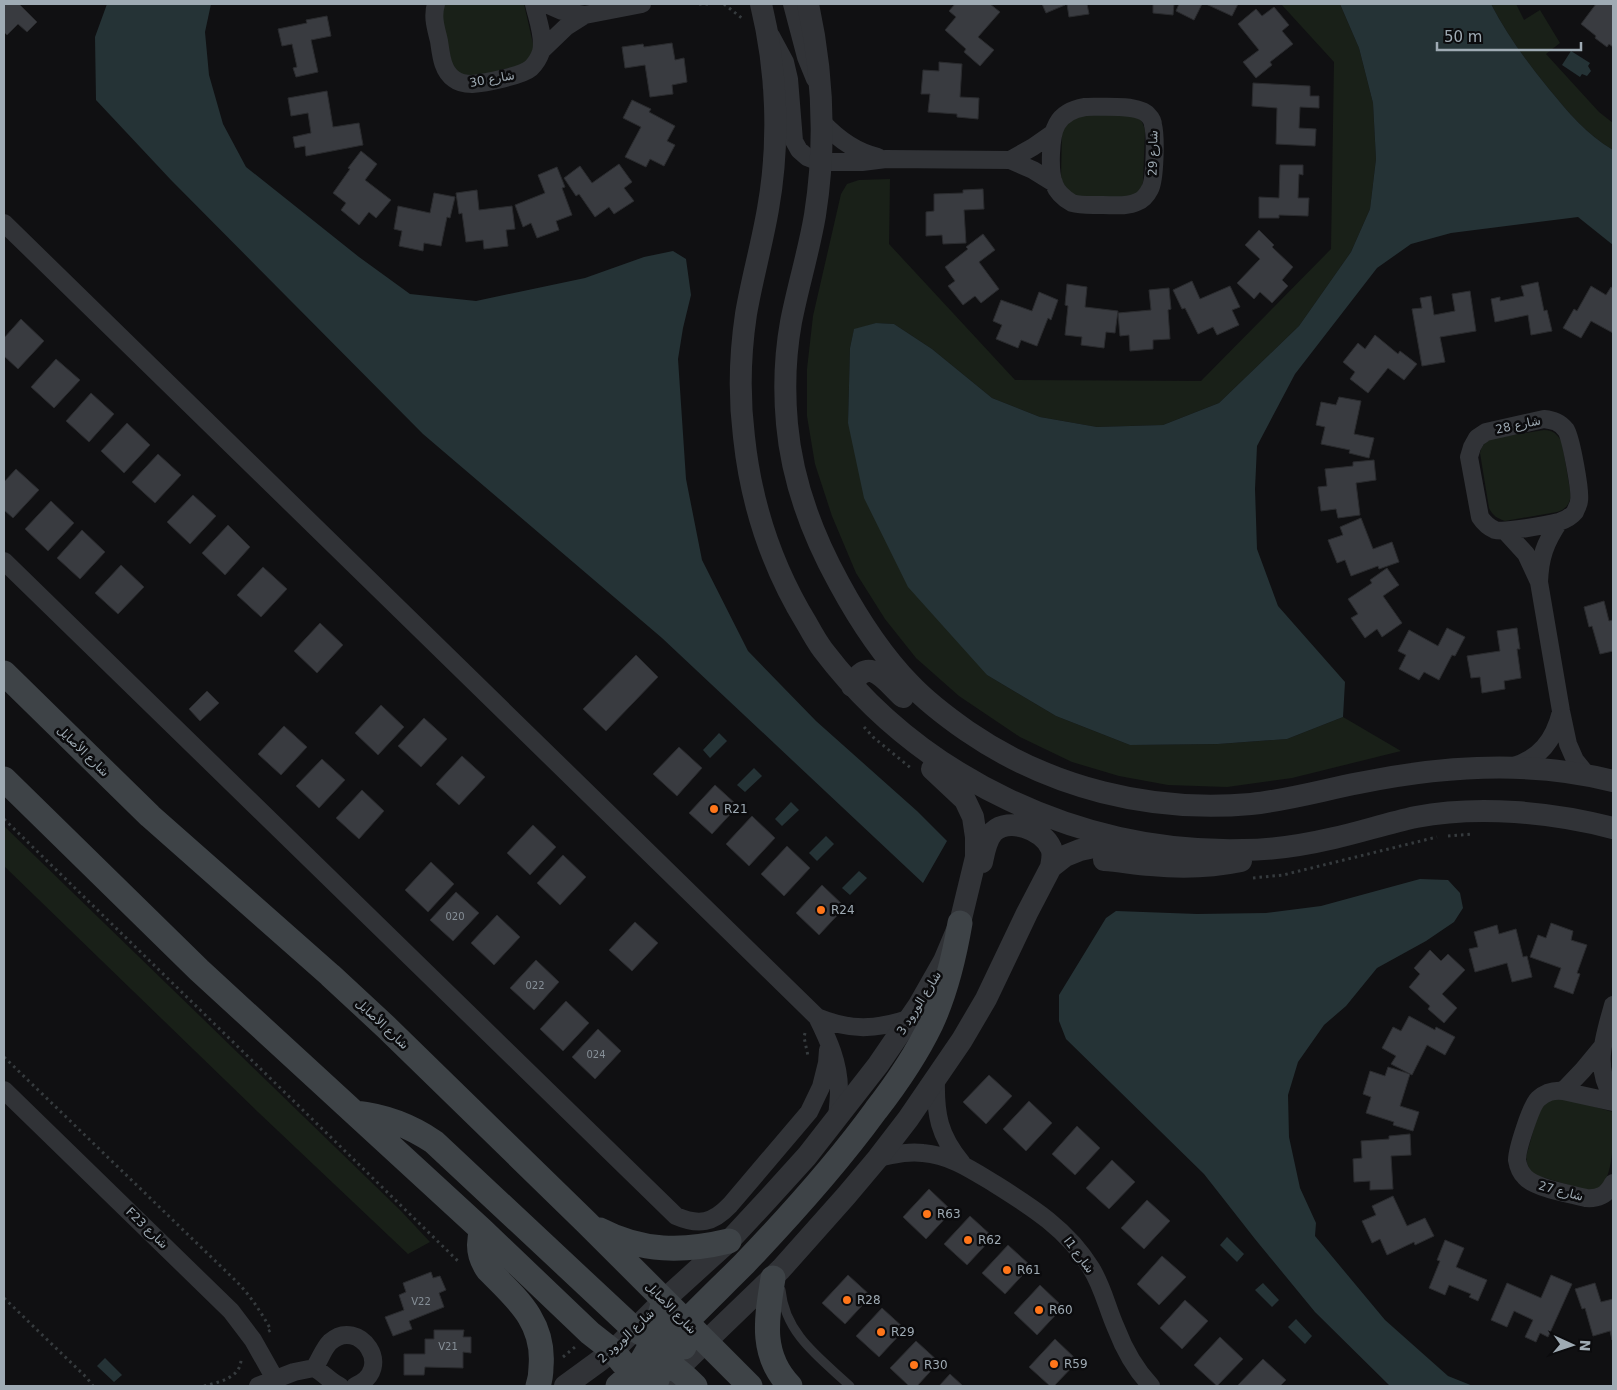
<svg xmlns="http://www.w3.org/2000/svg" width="1617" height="1390" font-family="'DejaVu Sans',Vazirmatn,sans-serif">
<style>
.green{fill:#192018}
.water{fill:#253336}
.building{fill:#393b40;stroke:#2a2b2e}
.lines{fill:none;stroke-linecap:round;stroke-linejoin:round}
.path{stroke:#363b3e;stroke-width:3;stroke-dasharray:2.5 4;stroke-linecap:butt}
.service{stroke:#313337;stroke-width:9}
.minor{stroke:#313337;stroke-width:18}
.tertiary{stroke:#313337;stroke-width:22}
.secondary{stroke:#3e4347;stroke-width:25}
.poi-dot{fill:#ff761a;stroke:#0b0b0d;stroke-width:2}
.labels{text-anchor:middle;stroke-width:5;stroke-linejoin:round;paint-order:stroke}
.number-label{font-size:10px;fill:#868f97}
.street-label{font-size:12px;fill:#9fabb4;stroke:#0b0b0d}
.poi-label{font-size:12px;fill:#9fabb4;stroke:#0b0b0d;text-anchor:start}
</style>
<rect width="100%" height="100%" fill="#101012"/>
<path class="green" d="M443 4H524L534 48 532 55 523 65 468 78 455 71 452 64 441 14Z
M1281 4H1340L1359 48 1373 103 1376 159 1370 209 1351 252 1299 326 1219 403 1163 425 1097 427 1040 417 992 398 932 349 894 324 876 323 854 330 850 348 848 423 987 675 1056 716 1130 745 1218 744 1287 739 1343 717 1401 751 1292 778 1227 787 1168 785 1119 776 1072 762 1020 737 959 696 916 658 885 619 856 573 832 516 815 464 807 416V369L813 316 841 194 847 184 859 180 890 179 889 244 1015 380 1201 381 1331 249 1334 62Z
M1491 4H1516L1524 20 1540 10 1560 43 1546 54 1599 112 1613 123V150C1586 134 1569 113 1549 89 1527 62 1507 35 1491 4Z
M1133 114C1141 118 1143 122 1145 131L1143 182C1141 191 1137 195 1128 198L1074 196 1067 194 1061 180 1062 127 1070 116Z
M1544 430C1553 430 1557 434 1562 442L1571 496C1569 505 1566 509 1557 512L1505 521C1497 518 1493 516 1489 508L1480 453C1482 445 1485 441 1494 438Z
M4 826 401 1211 430 1242 408 1254 258 1112 4 866Z
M1553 1095 1613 1112C1613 1129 1616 1186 1594 1190 1592 1191 1589 1190 1586 1190L1535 1175C1529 1170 1527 1165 1526 1157L1541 1103Z"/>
<path class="water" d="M107 4H211L205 32 209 75 223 124 246 167 359 257 410 294 476 301 585 278 644 257 673 251 686 259 691 295 683 328 678 359 686 479 702 560 748 651 816 721 917 811 947 841 923 883 662 638 423 434 171 180 96 100 95 37Z
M1340 4H1491C1507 35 1527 62 1549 89 1569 113 1586 134 1613 150V245L1578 217 1451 233 1411 244 1377 268 1295 374 1257 446 1255 489 1257 549 1278 606 1345 682 1343 717 1287 739 1218 744 1130 745 1056 716 987 675 908 587 864 498 848 423 850 348 854 329 876 323 894 324 932 349 992 398 1040 417 1097 427 1163 425 1219 403 1299 326 1351 252 1370 209 1376 159 1373 103 1359 48Z
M1571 51 1590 63 1588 66 1591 71 1587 76 1582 74 1580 77 1562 65Z
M719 733 727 741 710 758 703 750Z
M754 768 762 776 745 792 737 785Z
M791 802 799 810 782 826 775 819Z
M826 836 834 844 817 861 809 853Z
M859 871 867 878 850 895 842 888Z
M1420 879 1448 880 1460 893 1463 908 1454 922 1426 941 1377 968 1346 1006 1324 1025 1298 1062 1288 1095 1289 1137 1300 1188 1316 1223 1315 1236 1385 1320 1448 1376 1473 1386H1390L1315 1312 1255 1239 1204 1174 1066 1039 1059 1021V995L1106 918 1116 911 1197 914 1266 913 1321 906Z
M1227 1237 1244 1254 1237 1262 1220 1245Z
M1263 1283 1279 1300 1272 1307 1255 1290Z
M1296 1319 1312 1336 1305 1344 1288 1327Z
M105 1358 122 1375 114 1382 97 1366Z"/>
<path class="building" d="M4 4H19L37 22 27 32 18 24 7 35 4 32Z
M955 4H990L1000 12 978 37 994 50 980 66 964 52 966 49 945 30 956 17 949 11Z
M1042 4H1064L1065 5 1046 13Z
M1067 4H1087L1089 14 1069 17Z
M1153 4H1174L1173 15 1153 13Z
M1179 4H1202L1194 20 1176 11Z
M1206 4H1238L1232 16Z
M1596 4H1613V47L1609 44 1607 47 1595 38 1596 36 1581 24Z
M1274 7 1289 25 1282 31 1293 44 1270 62 1272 65 1256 78 1243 62 1259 50 1238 24 1256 9 1262 16Z
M327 16 331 36 311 40 318 72 296 77 293 68 297 67 292 44 282 46 278 29 307 23 306 20Z
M672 43 675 60 684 58 687 82 672 85 673 94 650 97 645 65 625 68 622 47 643 44 644 47Z
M939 62 962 64 960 97 979 98 978 119 957 117V114L928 112 930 94H921L923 70 939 71Z
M1253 83 1310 86V96H1319V108L1300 107 1299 128 1316 129 1315 146 1276 144 1277 108 1252 106Z
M327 91 333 127 359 123 363 145 306 156 305 146 295 148 293 137 311 133 308 113 291 116 288 98Z
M632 100 651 109 649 112 675 126 667 141 675 145 664 166 650 159 646 167 625 157 641 127 623 118Z
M361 151 377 164 365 180 391 200 376 218 369 212 359 225 341 210 346 203 333 193 350 169 348 168Z
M619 164 632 182 624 188 634 201 614 214 609 207 595 217 579 194 576 196 564 178 580 166 592 183Z
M1280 165H1303V175L1299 174 1298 198H1309L1308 216 1279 215V218H1259V197L1279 198Z
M557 167 565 187 562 188 572 215 556 221 559 230 537 238 531 223 523 227 515 205 545 193 538 175Z
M983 189 984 209 964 210 966 243 943 244 942 235 926 236V212L934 211V194L963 193V190Z
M477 190 479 210 512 206 515 229 506 230 508 246 484 249 483 240 466 242 462 213 459 214 456 193Z
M434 193 455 197 450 218 447 217 441 246 424 243 423 251 399 246 402 231 394 229 398 206 430 213Z
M1259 230 1274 245 1272 247 1293 267 1282 280 1288 286 1272 303 1260 292 1254 299 1237 283 1260 259 1245 245Z
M983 234 995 250 979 262 999 289 981 303 975 296 963 305 948 286 955 281 945 267 968 249 966 247Z
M1192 281 1200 299 1230 286 1240 307 1232 310 1239 325 1217 335 1213 327 1198 334 1185 308 1182 309 1173 290Z
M1538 282 1544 311 1547 310 1552 331 1531 335 1528 315 1495 322 1491 299 1500 297V301L1524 296 1521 286Z
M1067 284 1087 287 1085 307 1118 311 1115 333 1106 332 1104 348 1081 345 1082 337 1065 335 1068 306 1065 305Z
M1591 286 1606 295 1611 287 1613 288V333L1591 321 1581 338 1563 328 1574 309 1577 311Z
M1169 288 1171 309 1168 310 1170 339 1153 340V349L1130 351 1129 335 1120 336 1118 313 1151 310 1149 290Z
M1470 291 1476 331 1440 337 1445 362 1422 366 1412 309 1422 308 1420 298 1431 296 1434 315 1455 311 1452 294Z
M1039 292 1058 300 1051 320 1048 318 1037 346 1021 340 1018 348 996 339 1002 325 993 321 1001 300 1032 311Z
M21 319 44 341 18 369 4 356V338Z
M1375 335 1398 354 1400 351 1417 364 1404 380 1388 368 1368 393 1350 379 1355 372 1343 362 1358 343 1365 349Z
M56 359 80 380 54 408 31 387Z
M91 393 114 414 89 442 66 421Z
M1339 397 1361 401 1354 434 1374 438 1369 458 1349 453 1350 450 1321 444 1325 427 1316 425 1321 402 1336 405Z
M127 423 150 445 124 473 101 451Z
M158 454 181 475 155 503 132 482Z
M1374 460 1376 480 1356 483 1360 515 1338 518 1336 509 1321 511 1318 487 1327 486 1325 469 1353 466V462Z
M16 469 39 490 13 518 4 510V482Z
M193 495 216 516 190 544 167 522Z
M51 501 74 523 48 551 25 529Z
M1361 518 1373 549 1392 542 1399 562 1379 569 1378 566 1351 576 1345 560 1337 563 1328 540 1343 535 1340 527Z
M228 525 250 547 225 575 202 553Z
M82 530 105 552 80 579 57 558Z
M121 565 144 587 118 614 95 593Z
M263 567 287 589 261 617 237 595Z
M1387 568 1399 585 1383 596 1402 623 1382 637 1377 629 1365 638 1351 618 1358 614 1348 599 1372 583 1370 580Z
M1604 601 1609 621 1613 620V651L1600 654 1592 626 1589 627 1584 607Z
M320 623 343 645 317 673 294 651Z
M1447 628 1465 637 1455 656 1452 655 1439 680 1424 672 1419 680 1399 669 1406 655 1398 651 1409 630 1438 646Z
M1517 628 1520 649H1517L1521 678 1504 681 1505 689 1482 693 1480 677 1471 678 1467 656 1500 651 1497 631Z
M636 655 658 677 606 731 583 709Z
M207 691 219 703 200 721 189 709Z
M381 705 404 727 378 755 355 733Z
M424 718 447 739 421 767 398 746Z
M284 726 307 747 281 775 258 754Z
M679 747 702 768 677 796 653 774Z
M462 756 485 777 459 805 436 784Z
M322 759 345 780 319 808 296 786Z
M715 785 738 806 712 834 689 813Z
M362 790 384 811 359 839 336 818Z
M752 816 775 838 749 866 726 844Z
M533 825 556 847 530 875 507 853Z
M787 846 810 868 784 896 761 874Z
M563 855 586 877 560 905 537 883Z
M431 862 454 884 428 912 405 890Z
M822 885 845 907 819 935 796 913Z
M456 892 479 913 453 941 430 920Z
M497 915 520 937 494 965 471 943Z
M635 922 658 943 632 971 609 950Z
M1551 923 1573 931 1571 940 1587 945 1577 973 1580 974 1573 994 1554 987 1561 968 1530 957 1538 935 1546 938Z
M1497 925 1499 934 1516 929 1523 957 1527 956 1532 977 1512 982 1507 963 1475 972 1469 949 1478 947 1474 932Z
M1430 950 1441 961 1448 954 1465 970 1442 994 1457 1008 1444 1023 1428 1009 1430 1006 1409 987 1420 974 1414 968Z
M536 960 559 982 534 1010 510 988Z
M566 1001 589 1023 563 1051 540 1029Z
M1409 1016 1435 1030 1436 1027 1455 1037 1445 1055 1427 1045 1412 1075 1391 1064 1396 1056 1382 1048 1393 1027 1401 1031Z
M598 1029 621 1051 595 1079 572 1057Z
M1388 1067 1410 1074 1400 1106 1419 1112 1413 1131 1393 1125 1394 1122 1366 1113 1371 1097 1363 1094 1370 1071 1385 1076Z
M989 1075 1012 1096 986 1124 963 1102Z
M1029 1101 1052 1123 1026 1151 1003 1129Z
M1077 1126 1100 1148 1075 1175 1052 1154Z
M1410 1134 1411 1155 1391 1156 1393 1189 1370 1190V1181L1354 1182 1353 1159 1362 1158 1361 1141 1389 1139V1136Z
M1112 1160 1135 1182 1109 1209 1086 1188Z
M929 1189 952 1211 926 1239 903 1217Z
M1393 1196 1407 1226 1425 1218 1434 1236 1415 1245 1414 1242 1387 1255 1380 1239 1372 1243 1362 1221 1376 1215 1372 1206Z
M1147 1200 1170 1221 1144 1249 1121 1228Z
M970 1216 993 1237 967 1265 944 1244Z
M1445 1240 1464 1248 1456 1267 1487 1280 1478 1301 1469 1297 1471 1294 1449 1285 1445 1295 1429 1288 1440 1261 1437 1260Z
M1008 1245 1031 1266 1005 1294 982 1273Z
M1162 1256 1186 1277 1159 1305 1137 1284Z
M431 1272 433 1278 440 1276 446 1290 439 1293 444 1307 409 1321 412 1329 393 1336 385 1317 404 1310 399 1295 406 1292 403 1283Z
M848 1275 871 1296 845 1324 822 1303Z
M1551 1275 1572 1284 1548 1337 1540 1333 1536 1342 1525 1337 1533 1320 1514 1311 1507 1327 1491 1320 1507 1283 1541 1298Z
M1595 1283 1601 1302 1613 1299 1612 1340 1610 1331 1593 1336 1585 1308 1582 1309 1575 1289Z
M1040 1285 1063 1307 1037 1335 1014 1313Z
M1185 1300 1208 1321 1182 1349 1160 1328Z
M882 1308 905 1329 879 1357 856 1336Z
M434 1330H464L463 1337H471V1353L463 1352V1368L425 1367 424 1375H404V1354H425V1339H434Z
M1220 1337 1243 1359 1217 1386 1194 1365Z
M1055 1339 1078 1361 1054 1386H1050L1029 1367Z
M916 1341 939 1362 917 1386H909L890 1368Z
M1263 1359 1286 1380 1280 1386H1237Z
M950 1374 963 1386H939Z"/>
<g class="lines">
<path class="path" d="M699 4H712
M724 4 743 19
M864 727 873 737 912 769
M4 819 460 1263
M1448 836 1472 834
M1253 878 1283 875 1437 837
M805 1033 804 1037 808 1056
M4 1057 236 1281C250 1295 261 1312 271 1330L267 1332
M4 1298 87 1378 93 1386
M563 1357 575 1347
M204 1386C219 1382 241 1378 241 1359"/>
<path class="service" d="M781 1290C785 1334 820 1358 850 1386"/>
<path class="minor" d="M436 4C432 17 436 28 439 41 441 54 442 71 454 79 459 83 466 84 472 84 484 83 522 76 531 68 535 64 539 58 541 52 545 38 537 18 534 4
M546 4 562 11 585 15 642 4
M792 4 806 57 815 79
M771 36 785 62 789 79 794 141 799 150 807 157 820 162H862L886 159 1010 160 1033 170 1054 183
M541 51 566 27 585 15
M1085 107C1101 107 1138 104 1148 115 1151 118 1153 122 1153 125 1156 136 1155 180 1150 189 1147 195 1143 200 1137 202 1127 207 1113 205 1103 205 1093 205 1082 206 1072 203 1065 199 1057 192 1054 184 1049 171 1050 136 1057 124 1063 113 1073 109 1085 107Z
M822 122C838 139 855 152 878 157
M1010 160 1033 147 1053 133
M4 223 817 1017C828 1039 839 1063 839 1089 839 1098 838 1108 837 1117
M1544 419C1553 420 1560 422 1566 430 1571 438 1581 492 1579 501 1579 504 1576 509 1575 512 1571 517 1565 520 1559 522 1547 525 1504 533 1495 530 1488 527 1484 523 1480 517L1469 457 1472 447 1477 438 1486 432Z
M1559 522C1545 543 1540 557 1539 582L1561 711 1568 744 1575 760 1587 775
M1505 531 1526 554 1539 582
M4 561 676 1216C699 1226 713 1223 730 1205L809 1112 821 1087 827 1063 828 1050
M1511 767C1540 759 1554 740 1561 712
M1613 1005C1604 1038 1593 1066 1613 1098
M817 1017C851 1031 875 1030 911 1018
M936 1079C935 1114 939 1136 962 1163
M4 1090 231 1311 253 1340 275 1379
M1563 1091 1583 1070 1602 1047
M1613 1102 1563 1091C1553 1090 1546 1092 1538 1099 1531 1106 1517 1149 1517 1160 1518 1166 1521 1173 1525 1177 1534 1188 1571 1194 1586 1198 1599 1199 1607 1195 1613 1183
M878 1158C893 1155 907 1151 923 1153 950 1155 972 1170 995 1184 1032 1207 1068 1230 1091 1268 1103 1287 1107 1308 1116 1328 1124 1349 1135 1369 1151 1386
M258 1386 294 1372 314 1368
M340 1386C330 1382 324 1373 314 1368 320 1360 323 1349 330 1342 359 1316 396 1369 355 1386"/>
<path class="tertiary" d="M761 4C777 70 780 142 768 209 762 244 752 279 746 314 740 354 739 397 744 437 751 503 772 567 807 624 812 633 817 642 823 650 921 779 1081 854 1243 850 1273 850 1304 845 1334 838 1361 832 1388 823 1416 817 1478 805 1552 812 1613 828
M808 4C823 73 826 145 815 215 809 251 798 286 791 322 785 355 784 391 787 424 792 480 812 534 839 583 859 620 881 654 910 684 927 702 947 717 967 731 1050 788 1151 813 1251 804 1288 800 1323 790 1359 783 1442 766 1531 760 1613 781
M852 686C868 652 888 684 903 697
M1104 860C1120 861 1135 864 1151 865 1181 868 1212 867 1241 861
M982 862C984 852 986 840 993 832 1009 817 1043 829 1051 848 1054 854 1052 860 1051 867
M664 1382 781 1269 846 1196 878 1158 908 1119 962 1040 986 999 1027 913 1051 867 1065 856 1080 850 1094 847H1111L1124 850
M565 1386 613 1351 664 1300 729 1241 768 1199 807 1156 878 1065 919 1005 944 961 960 923 976 857V837L973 817 965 800 932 769"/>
<path class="secondary" d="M4 673 150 816 330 975 386 1027 586 1222 750 1386
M4 779 199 970 482 1230 590 1333 613 1351 632 1374 646 1386
M355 1113C385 1116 409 1125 434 1142L634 1329C653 1340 662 1346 684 1347
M482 1230C477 1245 479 1257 488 1270 517 1299 545 1322 541 1367 541 1374 540 1380 538 1386
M600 1230C642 1252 683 1252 729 1241
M773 1278C767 1317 759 1354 790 1386
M650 1356C671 1364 679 1370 695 1386
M618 1386C650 1360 654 1338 664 1300
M655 1386 668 1346 674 1334C696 1311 720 1288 743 1265 790 1216 836 1165 876 1110 897 1083 916 1055 931 1024 946 992 954 958 960 923"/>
</g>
<g class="poi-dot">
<circle cx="714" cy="809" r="5"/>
<circle cx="821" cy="910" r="5"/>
<circle cx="927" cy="1214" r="5"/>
<circle cx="968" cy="1240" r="5"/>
<circle cx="1007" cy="1270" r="5"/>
<circle cx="847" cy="1300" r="5"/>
<circle cx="1039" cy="1310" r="5"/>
<circle cx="881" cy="1332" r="5"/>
<circle cx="1054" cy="1364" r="5"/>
<circle cx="914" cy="1365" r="5"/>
</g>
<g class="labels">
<g class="number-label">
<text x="455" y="920">020</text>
<text x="535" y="989">022</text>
<text x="596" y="1058">024</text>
<text x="421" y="1305">V22</text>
<text x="448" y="1350">V21</text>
</g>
<g class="street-label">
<text transform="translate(492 79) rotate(-10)" y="4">شارع 30</text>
<text transform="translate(1153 153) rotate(-89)" y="4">شارع 29</text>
<text transform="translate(1518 425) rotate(-12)" y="4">شارع 28</text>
<text transform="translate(83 751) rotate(44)" y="4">شارع الأصايل</text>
<text transform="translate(919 1003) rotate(-58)" y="4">شارع الورود 3</text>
<text transform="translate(382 1024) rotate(43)" y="4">شارع الأصايل</text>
<text transform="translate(1561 1191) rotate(15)" y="4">شارع 27</text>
<text transform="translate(147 1228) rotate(44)" y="4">F23 شارع</text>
<text transform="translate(1079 1255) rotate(53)" y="4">I1 شارع</text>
<text transform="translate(671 1308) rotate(46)" y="4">شارع الأصايل</text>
<text transform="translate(626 1336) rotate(-43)" y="4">شارع الورود 2</text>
</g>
<g class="poi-label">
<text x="724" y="813">R21</text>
<text x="831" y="914">R24</text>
<text x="937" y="1218">R63</text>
<text x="978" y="1244">R62</text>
<text x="1017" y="1274">R61</text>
<text x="857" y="1304">R28</text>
<text x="1049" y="1314">R60</text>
<text x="891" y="1336">R29</text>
<text x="1064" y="1368">R59</text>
<text x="924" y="1369">R30</text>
</g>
</g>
<rect width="1617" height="1390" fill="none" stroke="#9fabb4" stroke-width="10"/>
<g transform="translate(1572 1345) rotate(93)" stroke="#0b0b0d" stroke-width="4" paint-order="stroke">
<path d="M0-4L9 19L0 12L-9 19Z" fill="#9fabb4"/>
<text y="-8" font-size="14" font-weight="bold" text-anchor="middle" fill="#9fabb4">N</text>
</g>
<path d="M1437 42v8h144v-8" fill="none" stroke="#9fabb4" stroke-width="2.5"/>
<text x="1444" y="42" font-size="15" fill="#9fabb4" stroke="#0b0b0d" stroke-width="4" paint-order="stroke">50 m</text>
</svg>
